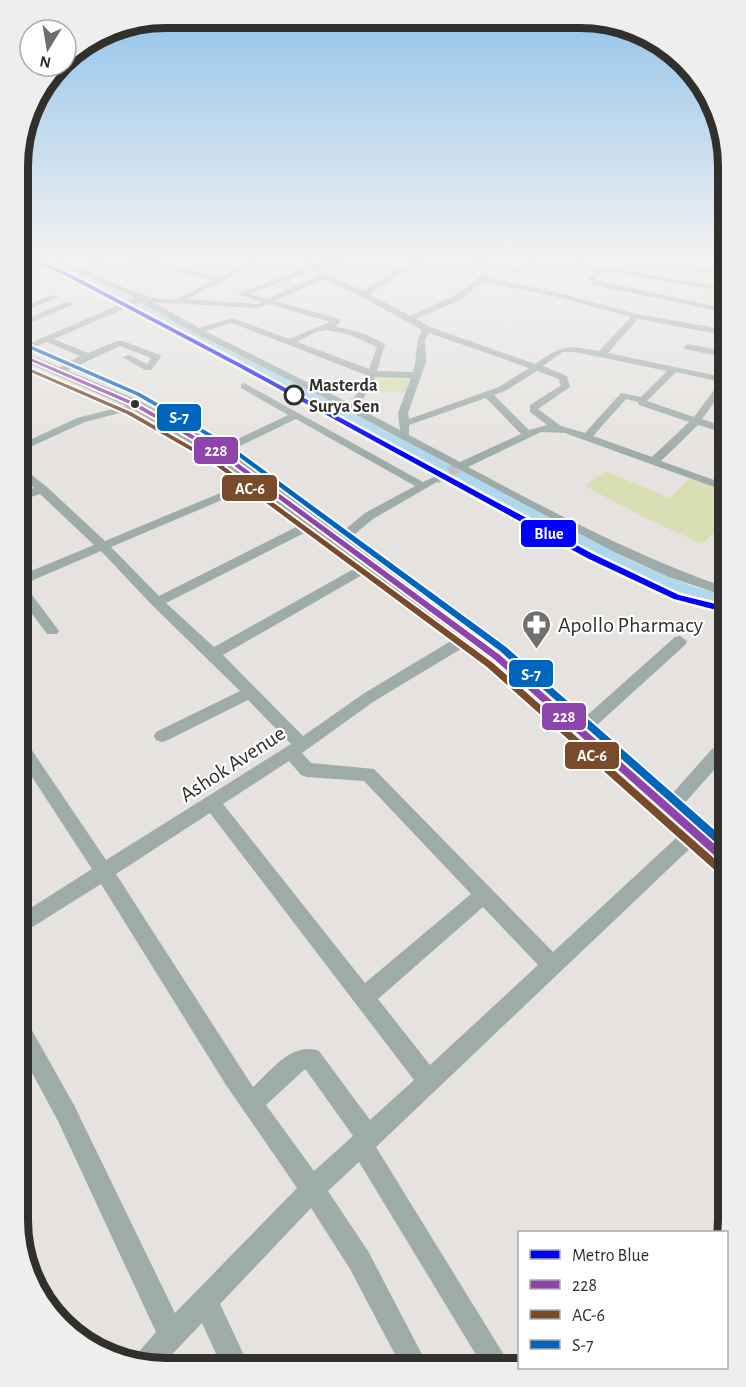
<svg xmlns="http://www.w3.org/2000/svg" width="746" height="1387" font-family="'Alegreya Sans',sans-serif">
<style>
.green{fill:#dadeb5}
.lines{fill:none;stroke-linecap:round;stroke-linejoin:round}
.river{fill:#aed8ee;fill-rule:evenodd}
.street-tunnel{stroke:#c1bebb;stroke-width:10;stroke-dasharray:10 5;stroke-linecap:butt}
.street{fill:#9eaca9;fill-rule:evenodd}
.primary{fill:#a0a8a7;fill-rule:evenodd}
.bus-1-casing{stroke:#fff;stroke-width:4}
.bus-2-casing{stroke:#fff;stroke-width:4}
.bus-3-casing{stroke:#fff;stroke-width:4}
.bus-1{fill:#8e44ad;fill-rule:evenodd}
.bus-2{fill:#7a4b2a;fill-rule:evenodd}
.bus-3{fill:#0065bd;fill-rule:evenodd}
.metro-1-casing{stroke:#fff;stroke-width:5}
.metro-1{fill:#00f;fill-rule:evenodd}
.stop-dot{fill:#fff;stroke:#32302d;stroke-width:3}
.bus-dot{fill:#32302d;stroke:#fff;stroke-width:2}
.labels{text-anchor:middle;stroke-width:4.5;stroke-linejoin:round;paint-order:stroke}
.far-stop-label{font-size:18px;font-weight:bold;fill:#32302d;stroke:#fff;text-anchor:start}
.poi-label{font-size:22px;fill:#32302d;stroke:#fff;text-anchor:start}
.street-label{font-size:22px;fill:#32302d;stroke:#fff}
.rim{fill:none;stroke:#32302d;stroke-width:8}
.line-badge{stroke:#fff;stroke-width:2}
.badge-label{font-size:16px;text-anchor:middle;font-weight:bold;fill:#fff}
</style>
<rect width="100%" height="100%" fill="#e5e2df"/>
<path class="green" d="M375 372 415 375 408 394 367 390Z
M605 471 670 498 690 478 728 492V520L702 544 643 517 585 486Z"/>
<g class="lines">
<path class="river" d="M33 259H49L109 285 189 325 627 559 688 585 728 597V612L674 595 613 569 179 331Z"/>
<path class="street-tunnel" d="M436 479 459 467"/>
<path class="street" d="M48 259H58L79 268 99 259H109L85 270C108 279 156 307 179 298 190 294 202 286 213 281L166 268V264L219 278 256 259H265L187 299 257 304 261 302 238 294 308 267 298 259H307L315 265 340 259H355L319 268 326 274 363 291C384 278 407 259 432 259L403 273 369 294 410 316 454 296 482 275 483 267 469 259 520 268 529 259H536L522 272 489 268 488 278 555 292 637 314 728 330V336L638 319 608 353 723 377 728 374V384L702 419 728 428V434L698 425 661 461 728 485V492L565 433 541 432 468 467C553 512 637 557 728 588V597L669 577 616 553 323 397 195 333 140 302 54 339 88 353 117 341H123L160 355 161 357 151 370H145L122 357 129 355 147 364 151 358 120 346 62 373H56V369L80 356 47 342 19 354V348L135 298 117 289ZM313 270 318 275 267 299 250 294ZM323 279 360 296 422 330C414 343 418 358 413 372L377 371 385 344 365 334 335 326 340 323V319L275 301ZM483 282 554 296 631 317 599 351C566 345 563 345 535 364L430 327 416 319 460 300ZM153 302 258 308 269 304 330 322 289 339 232 318 199 328ZM232 323 366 375 351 404 205 331ZM327 330 350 335 377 347 369 369 297 342 316 332ZM429 333 529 368 499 387 409 419 408 413 426 362 425 339ZM563 352H575L667 371 641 397 621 393 585 433 561 426 538 409 570 387 567 376 543 366ZM537 371 559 379 560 386 530 405V412L547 425 529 430 494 395 505 391ZM676 372 720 382 694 417 647 401ZM375 377 411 378 398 413 400 430 358 408ZM486 398 521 434 460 462 409 435V425ZM626 399 638 402 639 405 689 422 652 457 593 436Z
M121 259C129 259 139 264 147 263 153 263 159 259 167 259L147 268Z
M578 259H585L583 264 728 288V292L607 271 602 272 596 278 599 281 728 309V313L593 285 588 278 596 270 576 267Z
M697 266 728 272V276L694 270Z
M52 295 59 297 19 313V308Z
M67 302 74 304 19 328V322Z
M688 344 728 352V358L685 349 684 347Z
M244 383 423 482 436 476 442 479 373 519 343 544H335V538L365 513 415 486 296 419 223 454H215V450L288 415 241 388V384Z
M136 403 141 406 139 408 85 422 19 452V445L77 418Z
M19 465 47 487 105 541 254 479H262V483L111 547 159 596 310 520H318V526L166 603 214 647 368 561H376L378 564 376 567 223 655 303 736 363 694 464 633H474L476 637 474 641 373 702 302 753 311 763 374 769 553 952 689 826 695 824 701 826 704 832 701 838 376 1147 509 1363H481L359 1162 328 1191 368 1251 427 1364H400L350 1269 311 1208 220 1304 249 1366 222 1367 202 1323 159 1368H147L131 1361 156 1332 58 1121 18 1047V1015L25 1018 74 1105 175 1313 297 1188 226 1085 101 884 18 936V916L92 869 19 757V739L25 740 106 860 291 744 248 700 168 740 162 742 156 740 154 736 156 732 240 691 152 605 101 551 24 584 59 631 57 634H47L19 596V576L94 545 40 494 19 501V494L34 488 19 474ZM289 761 301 775 307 777 364 781 471 894 365 983 223 804ZM210 813 414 1080 370 1120 319 1051C292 1041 271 1071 253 1087L116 874ZM483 907 538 965 430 1065 378 999ZM304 1070H306L353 1136 314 1171 266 1105Z
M680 636 687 641 685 645 586 735 580 737 574 735 572 731 574 727 675 637Z
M718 747H728V761H722L675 814 669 816 663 814 660 809 663 804 712 749Z"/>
<path class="primary" d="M19 350 140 401 225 448 505 651 728 844V875L718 871 489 663 213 456 128 407 19 359Z"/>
<defs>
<path id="bus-1" d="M19 353 136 403 221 451 500 655 728 856V866L725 865 494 659 217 453 132 405 19 356Z"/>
<path id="bus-2" d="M19 364 131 412 215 460 493 663 724 867 726 870 724 873 721 874 718 873 487 667 211 462 127 414 19 367Z"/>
<path id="bus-3" d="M21 343H25L140 393 227 443 506 647 728 842V852L725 851 500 651 223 445 136 395 21 345Z"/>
</defs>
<use href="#bus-1" class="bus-1-casing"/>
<use href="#bus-2" class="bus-2-casing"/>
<use href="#bus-3" class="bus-3-casing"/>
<use href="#bus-1" class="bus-1"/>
<use href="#bus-2" class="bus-2"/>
<use href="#bus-3" class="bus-3"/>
<defs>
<path id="metro-1" d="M28 259H35L74 276 241 364 593 554 679 595 728 607V613L674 599 587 558 237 366 70 278Z"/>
</defs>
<use href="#metro-1" class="metro-1-casing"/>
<use href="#metro-1" class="metro-1"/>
</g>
<linearGradient id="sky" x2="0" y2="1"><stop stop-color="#91c2ea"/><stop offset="0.57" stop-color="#f3f2f1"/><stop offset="1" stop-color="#f3f2f1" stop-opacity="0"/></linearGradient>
<rect width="746" height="454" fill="url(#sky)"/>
<defs>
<symbol id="pharmacy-pin" viewBox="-11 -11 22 30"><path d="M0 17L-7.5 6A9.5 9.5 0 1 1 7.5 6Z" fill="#716e6b" stroke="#fff"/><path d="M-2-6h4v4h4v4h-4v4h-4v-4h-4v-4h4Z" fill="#fff"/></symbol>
</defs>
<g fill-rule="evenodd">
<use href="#pharmacy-pin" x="520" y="608" width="33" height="45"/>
</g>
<circle class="stop-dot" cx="294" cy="395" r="9"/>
<circle class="bus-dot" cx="135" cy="404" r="5"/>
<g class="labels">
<g class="far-stop-label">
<text x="309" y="391">Masterda<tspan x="309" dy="21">Surya Sen</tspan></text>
</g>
<g class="poi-label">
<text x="558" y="632">Apollo Pharmacy</text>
</g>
<g class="street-label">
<text transform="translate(232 763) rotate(-33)" y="8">Ashok Avenue</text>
</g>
</g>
<path d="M0 0H746V1387H0ZM166 28H580A138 138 0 0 1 718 166V1220A138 138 0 0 1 580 1358H166A138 138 0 0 1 28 1220V166A138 138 0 0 1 166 28Z" fill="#efeeee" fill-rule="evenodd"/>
<path class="rim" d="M166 28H580A138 138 0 0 1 718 166V1220A138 138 0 0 1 580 1358H166A138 138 0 0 1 28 1220V166A138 138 0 0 1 166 28Z"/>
<g class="line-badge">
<rect x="156" y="403" width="46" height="29" rx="6" fill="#0065bd"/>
<rect x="193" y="436" width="46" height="29" rx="6" fill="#8e44ad"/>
<rect x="221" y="474" width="57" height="28" rx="6" fill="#7a4b2a"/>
<rect x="520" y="519" width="57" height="29" rx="6" fill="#00f"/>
<rect x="508" y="659" width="46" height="29" rx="6" fill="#0065bd"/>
<rect x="541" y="702" width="46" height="29" rx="6" fill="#8e44ad"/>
<rect x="564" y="741" width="56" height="29" rx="6" fill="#7a4b2a"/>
</g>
<g class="badge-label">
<text x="179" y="423">S-7</text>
<text x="216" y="456">228</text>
<text x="250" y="494">AC-6</text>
<text x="549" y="539">Blue</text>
<text x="531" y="680">S-7</text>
<text x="564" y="722">228</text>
<text x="592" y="761">AC-6</text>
</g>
<rect x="518" y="1231" width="210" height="138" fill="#ffffff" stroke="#adacab" stroke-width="1.5"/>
<rect x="530" y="1250" width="30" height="9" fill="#0000ff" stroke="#adacab" stroke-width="1.5"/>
<text x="572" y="1261" font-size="18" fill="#32302d">Metro Blue</text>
<rect x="530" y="1280" width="30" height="9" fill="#8e44ad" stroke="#adacab" stroke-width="1.5"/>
<text x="572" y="1291" font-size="18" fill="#32302d">228</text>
<rect x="530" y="1310" width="30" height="9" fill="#7a4b2a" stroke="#adacab" stroke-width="1.5"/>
<text x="572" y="1321" font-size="18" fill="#32302d">AC-6</text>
<rect x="530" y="1340" width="30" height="9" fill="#0065bd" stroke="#adacab" stroke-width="1.5"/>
<text x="572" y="1351" font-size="18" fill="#32302d">S-7</text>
<g transform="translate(48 48) rotate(191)"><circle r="28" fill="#ffffff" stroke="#adacab" stroke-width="1.5"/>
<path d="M0-4.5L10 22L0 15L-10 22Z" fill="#716e6b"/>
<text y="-9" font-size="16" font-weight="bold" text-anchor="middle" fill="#32302d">N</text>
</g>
</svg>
